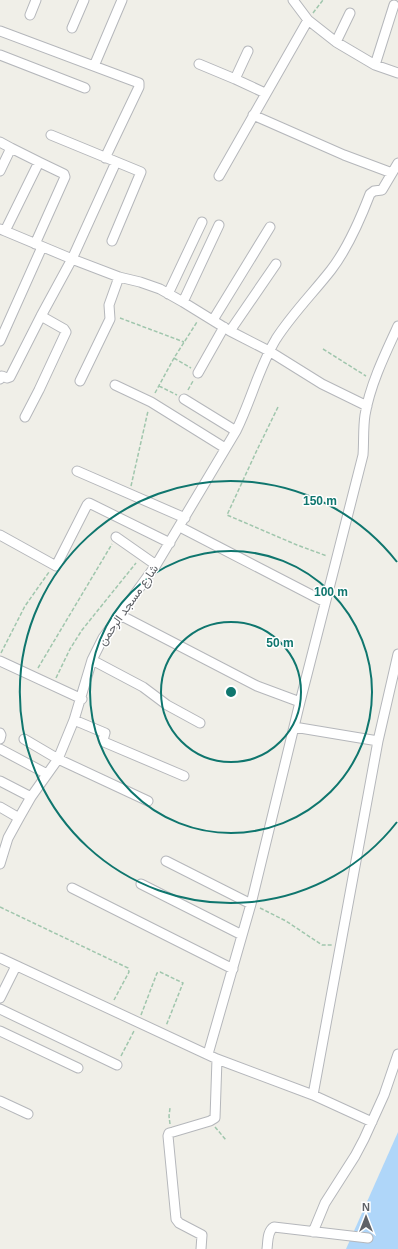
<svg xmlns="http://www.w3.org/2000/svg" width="398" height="1249" font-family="Arial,Vazirmatn,sans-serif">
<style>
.water{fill:#afd6f9}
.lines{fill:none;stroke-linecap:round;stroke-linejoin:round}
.minor-casing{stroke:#b5b7bb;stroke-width:11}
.path{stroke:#a0c6ad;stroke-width:1.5;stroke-dasharray:4 2;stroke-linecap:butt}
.minor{stroke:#fff;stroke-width:9}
.ring{fill:none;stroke:#0f766e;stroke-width:2}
.labels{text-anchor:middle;stroke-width:3;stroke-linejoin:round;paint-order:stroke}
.street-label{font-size:12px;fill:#5f6267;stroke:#fff}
.centre{fill:#0f766e;stroke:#fff;stroke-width:2}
.ring-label{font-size:12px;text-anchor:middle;font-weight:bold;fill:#0f766e;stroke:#fff;stroke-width:3;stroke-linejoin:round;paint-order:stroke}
</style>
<rect width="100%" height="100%" fill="#f0efe8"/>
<path class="water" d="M398 1132V1249H346Z"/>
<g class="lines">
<defs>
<path id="minor" d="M293 0 308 20 336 42 375 65 398 73
M30 15 36 0
M72 28 84 0
M0 31 139 83V87L105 158
M336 42 350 13
M0 55 85 88
M199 64 235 79 265 93
M375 65 394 5
M94 66 122 0
M235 79 248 51
M253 115 344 155 392 173
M51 135 141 172 112 241
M0 142 11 148
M0 171 11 148 39 162 5 231 0 229
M219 176 308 20
M5 231 72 259 119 277 140 282 160 289 183 302 230 331 269 351 322 384 367 406
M35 244 65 177 64 174 39 162
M168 294 202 222
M183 302 219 225
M213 320 270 227
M230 331 276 264
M0 341 42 247
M198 373 224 327
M0 379 2 376 7 378 10 377 41 316 72 259 116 162
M80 381 110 319 109 305 119 277
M115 385 151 402 225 448
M184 399 236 431
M25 417 39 390 66 332 64 329 41 316
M77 471 185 518
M180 527 325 602
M0 535 56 566 87 505 89 503 170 543
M116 537 156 565
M120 615 257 686 300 702
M92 660 143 687 167 705 200 723
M0 661 82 699
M74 720 105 733 103 740 104 742 184 776
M294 727 378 741
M0 733 1 735 0 739
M24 739 58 759 148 801
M0 749 47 774
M0 781 31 797
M0 807 19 818
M166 861 251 904
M0 864 8 838 19 818 31 797 58 759 74 720 92 660 103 638 156 565 236 431C251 401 259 367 276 339 292 314 313 293 331 270 348 248 360 220 370 194L374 191 382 190 398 163
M141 884 242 935
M72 888 233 969
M0 958 217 1059 313 1095 372 1122
M0 998 16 966
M0 1009 117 1065
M0 1031 78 1068
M208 1054 251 904 300 702 363 455C364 442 363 428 365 415 370 385 385 354 398 326
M313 1095 378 741 398 654
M0 1101 28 1114
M313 1232 325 1203 355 1156 364 1139 384 1095 398 1054
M201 1249 202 1235 179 1223 176 1219 168 1136 169 1133 173 1132 210 1121 215 1118 217 1059
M267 1249C268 1242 267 1231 274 1227L368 1238"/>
</defs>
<use href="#minor" class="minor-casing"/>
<path class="path" d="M313 13 323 0
M120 318 184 342
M323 349 366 376
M174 358 191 368
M159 386 177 395
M188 390 193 381
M155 393 174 358 197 322
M278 407 257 450 227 515 297 545 327 556
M131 486 148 411
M1 653 25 606 49 572
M38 668 112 544
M56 678 70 649 82 630 136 563
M0 907 128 968 129 972 114 1000
M260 908 286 921 322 945H332
M141 1015 157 973 160 972 183 983 166 1026
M121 1056 134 1031
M170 1124 169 1116 170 1108
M215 1127 226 1140"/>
<use href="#minor" class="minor"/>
</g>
<g class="ring">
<circle cx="231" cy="692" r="70"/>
<circle cx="231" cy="692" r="141"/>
<path d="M397 822A211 211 0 1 1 397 562"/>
</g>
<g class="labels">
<g class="street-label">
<text transform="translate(128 605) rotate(-55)" y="4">شارع مسجد الرحمن</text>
</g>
</g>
<circle cx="231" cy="692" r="6" class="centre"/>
<g class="ring-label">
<text x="320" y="505">150 m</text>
<text x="331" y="596">100 m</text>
<text x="280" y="647">50 m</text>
</g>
<g transform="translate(366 1217)" stroke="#ffffff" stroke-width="3" paint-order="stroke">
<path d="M0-3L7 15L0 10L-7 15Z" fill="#5f6267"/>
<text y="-6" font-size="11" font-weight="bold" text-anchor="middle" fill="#5f6267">N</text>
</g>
</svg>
